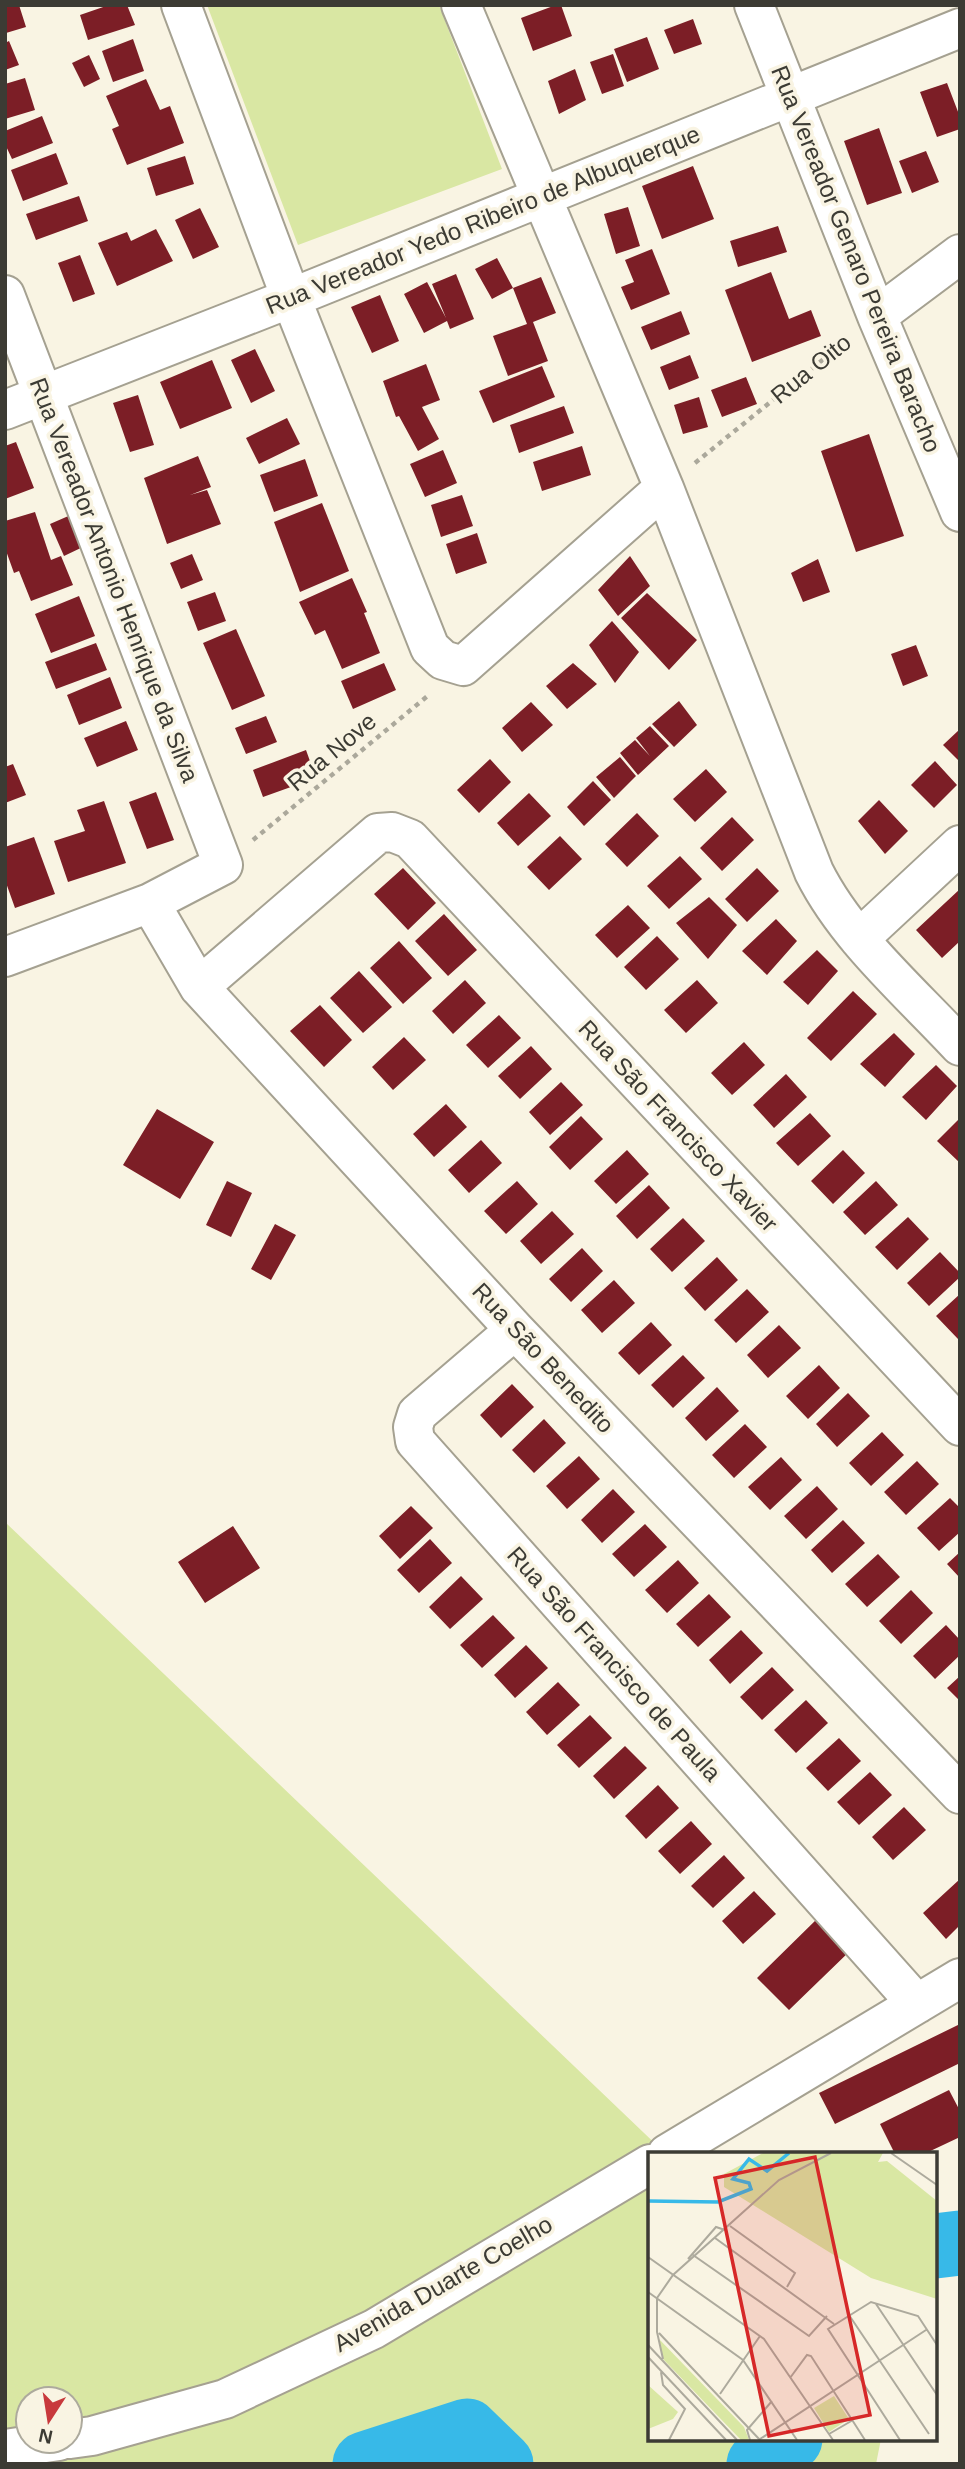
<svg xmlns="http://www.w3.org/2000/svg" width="965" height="2469" font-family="Helvetica,sans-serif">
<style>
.green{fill:#d9e7a3;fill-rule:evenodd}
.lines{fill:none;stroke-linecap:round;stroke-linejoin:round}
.river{stroke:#37b9e8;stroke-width:65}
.building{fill:#7c1e26}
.street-casing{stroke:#a5a191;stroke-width:42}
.path{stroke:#aba89b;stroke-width:4.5;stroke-dasharray:5 5;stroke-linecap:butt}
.street{stroke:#fff;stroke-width:38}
.labels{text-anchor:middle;stroke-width:7;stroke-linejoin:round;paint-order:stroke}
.street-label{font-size:24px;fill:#3c3b34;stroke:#f9f4e3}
.inset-river{fill:none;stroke:#37b9e8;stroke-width:3.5}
.inset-road{fill:none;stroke:#adaa9d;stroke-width:2}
.view{fill:#d62828;fill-opacity:0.15;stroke:#d62828;stroke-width:3.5}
.inset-edge{fill:none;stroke:#3c3b34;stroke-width:3.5}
</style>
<rect width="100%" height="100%" fill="#f9f4e3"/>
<path class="green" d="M207 5H439L502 169 298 245Z
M5 1522 666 2154H650V2439H881L876 2464H5ZM28 2399H70V2441H28Z"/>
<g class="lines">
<path class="river" d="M935 2246 960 2243
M365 2464 467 2431 501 2464
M759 2464 790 2439"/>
</g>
<path class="building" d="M5 5H19L26 27 6 33Z
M109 5H127L135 25 88 40 80 15Z
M556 5H561L572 36 533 51 521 18Z
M693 19 702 44 674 54 664 30Z
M647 37 659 69 627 82 614 49Z
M133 39 144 71 113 82 102 51Z
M9 41 19 65 5 70V43Z
M613 54 624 86 602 94 590 62Z
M89 55 100 79 84 87 72 63Z
M575 69 586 100 559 114 548 81Z
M25 78 35 110 5 119V84Z
M146 79 160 110 170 106 184 143 127 165 112 129 119 126 106 96Z
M947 83 960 117V129L937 137 920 92Z
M42 116 53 143 12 159 5 144V131Z
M879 128 902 193 867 205 844 141Z
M926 151 939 182 912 193 899 161Z
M56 153 68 184 23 201 11 170Z
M185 156 194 184 156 196 147 168Z
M693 166 714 219 662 239 642 186Z
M79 196 88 221 36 240 26 214Z
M628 207 640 246 616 254 604 214Z
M200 208 219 247 193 259 175 220Z
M778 226 787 252 738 267 730 241Z
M156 229 173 261 117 286 98 243 127 232 131 241Z
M652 249 670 294 631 310 621 287 634 282 625 260Z
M80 255 95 294 73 302 58 263Z
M497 258 513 288 492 299 475 269Z
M771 272 789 319 811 310 821 336 752 362 725 290Z
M456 274 474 319 450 329 447 321 424 333 404 294 427 282 446 318 432 284Z
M541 277 556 313 533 322 548 361 508 376 493 336 527 324 513 288Z
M380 295 399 341 372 353 351 307Z
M681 311 690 334 651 350 641 327Z
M255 349 275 391 251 403 231 360Z
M690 355 699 378 669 390 660 367Z
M212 360 232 408 180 429 160 382Z
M426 364 440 400 422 407 439 439 418 451 399 416 396 417 383 381Z
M542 366 555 397 493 423 479 391Z
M746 377 757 404 722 417 711 390Z
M138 395 154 445 130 452 113 403Z
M699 397 708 427 683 434 674 405Z
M564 406 574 433 519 453 510 425Z
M287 418 300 444 259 464 246 438Z
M869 434 904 536 856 552 821 451Z
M16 442 34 488 5 499V446Z
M582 446 591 475 542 491 533 462Z
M443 450 457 483 425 497 410 464Z
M198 456 211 487 190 495 207 490 221 524 167 544 144 478Z
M305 459 318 496 274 512 260 475Z
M462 495 473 526 441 537 431 505Z
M322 503 349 571 300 592 274 522Z
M35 512 51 560 61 556 73 585 31 601 19 571 14 573 5 548V521Z
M73 514 87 545 64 556 50 524Z
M477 533 487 563 456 574 446 544Z
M192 554 203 580 181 589 170 563Z
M630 556 650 586 618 616 598 590Z
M818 559 830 592 803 602 791 573Z
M352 578 367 612 364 613 380 653 342 669 325 630 315 635 299 602Z
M215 592 226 621 198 631 187 602Z
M647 593 697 640 669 670 621 618Z
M79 596 95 636 51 653 35 614Z
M612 621 639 652 615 683 589 645Z
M236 629 265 696 232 710 203 643Z
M96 643 107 670 56 689 45 662Z
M916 645 928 676 903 686 891 654Z
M384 663 396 690 353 709 341 681Z
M573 663 597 684 567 709 546 686Z
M110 677 122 708 79 725 67 695Z
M679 701 697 725 674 747 652 724Z
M531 702 553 725 522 752 502 728Z
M266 716 277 742 246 754 235 728Z
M126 721 138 750 97 767 84 738Z
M650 726 669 746 638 775 620 753 635 740 650 756 636 738Z
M960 729V762L943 745Z
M306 750 316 778 263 797 253 770Z
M620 757 636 776 614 798 596 777Z
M490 759 511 782 479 813 457 790Z
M935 761 957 785 934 808 911 785Z
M13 764 26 795 5 803V767Z
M706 769 727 792 695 822 673 799Z
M593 781 611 800 584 826 567 807Z
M156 792 174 840 147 849 129 802Z
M529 793 551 816 518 846 497 823Z
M879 800 908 831 885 854 858 821Z
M104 801 126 863 68 882 54 841 85 831 77 810Z
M637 813 659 836 627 867 605 844Z
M732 817 754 840 722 871 700 848Z
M560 836 582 859 549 890 527 867Z
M34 837 55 894 15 908 5 880V847Z
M680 856 702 879 669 909 647 886Z
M403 868 436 903 408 930 374 894Z
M757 868 779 891 747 922 725 899Z
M960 889V941L942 958 916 930Z
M709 897 737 925 708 959 676 923Z
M628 905 650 928 617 958 595 935Z
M444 914 477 950 448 976 415 941Z
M776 919 797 941 767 975 742 951Z
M657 936 679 959 646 990 624 967Z
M399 941 432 978 403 1004 370 968Z
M817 950 838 971 808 1005 783 982Z
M359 971 392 1007 363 1033 330 998Z
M465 980 486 1003 453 1034 432 1011Z
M697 980 718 1003 686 1033 664 1010Z
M853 991 877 1014 831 1061 807 1038Z
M320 1005 352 1040 324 1067 290 1031Z
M499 1015 521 1038 488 1068 466 1045Z
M894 1033 915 1054 885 1087 860 1064Z
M404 1037 426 1060 393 1090 372 1067Z
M744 1042 765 1065 732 1095 711 1073Z
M531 1046 552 1069 520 1099 498 1076Z
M936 1065 957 1086 926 1120 902 1097Z
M786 1074 807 1097 774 1128 753 1105Z
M561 1082 583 1105 550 1135 529 1112Z
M446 1104 467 1127 434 1157 413 1134Z
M157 1109 214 1142 180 1199 123 1165Z
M810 1113 831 1136 798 1166 776 1143Z
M581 1116 603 1139 570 1170 549 1147Z
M960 1118V1163L937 1141Z
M481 1140 502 1163 469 1193 448 1170Z
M627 1150 649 1174 616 1204 594 1181Z
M843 1150 865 1173 833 1204 811 1181Z
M227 1181 252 1193 231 1237 206 1225Z
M517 1181 538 1204 506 1234 484 1211Z
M876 1181 898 1205 865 1235 843 1212Z
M649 1185 670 1208 637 1239 616 1216Z
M552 1211 574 1234 541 1264 520 1241Z
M908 1217 929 1239 897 1270 875 1247Z
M683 1218 705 1241 672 1272 650 1249Z
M275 1224 296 1235 271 1280 251 1269Z
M582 1248 603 1271 571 1302 549 1279Z
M940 1252 960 1273V1277L929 1306 907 1283Z
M717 1257 738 1280 705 1311 684 1288Z
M614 1280 635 1303 602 1333 581 1310Z
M747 1289 769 1312 736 1343 714 1320Z
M960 1294V1338L958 1339 936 1316Z
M651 1322 672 1345 639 1375 618 1353Z
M779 1325 801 1348 768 1378 747 1355Z
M683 1355 705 1378 673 1408 651 1385Z
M819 1365 840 1388 808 1419 786 1396Z
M512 1384 534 1407 501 1438 480 1415Z
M717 1387 739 1411 706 1441 685 1418Z
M848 1393 870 1416 837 1447 816 1424Z
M544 1419 566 1443 534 1473 512 1450Z
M745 1424 767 1447 734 1478 712 1455Z
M882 1432 904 1455 871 1486 849 1463Z
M579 1456 600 1479 567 1509 546 1486Z
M781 1457 802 1480 770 1510 748 1487Z
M917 1461 939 1484 906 1515 884 1492Z
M817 1486 838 1509 806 1539 784 1516Z
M613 1489 635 1512 602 1543 581 1520Z
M950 1498 960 1508V1532L939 1551 917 1528Z
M411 1506 433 1528 400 1559 379 1536Z
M843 1520 865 1543 832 1573 811 1550Z
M645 1524 667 1547 634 1577 612 1554Z
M233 1526 260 1568 205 1603 178 1562Z
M430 1539 452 1563 419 1593 397 1570Z
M960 1552V1578L947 1564Z
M878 1554 900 1577 867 1607 845 1584Z
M678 1560 699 1583 667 1613 645 1590Z
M461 1576 483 1599 450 1629 429 1607Z
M911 1590 933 1613 901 1644 879 1621Z
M709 1594 731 1617 698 1647 676 1624Z
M493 1615 515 1638 482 1668 460 1645Z
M946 1625 960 1640V1655L935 1679 913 1656Z
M741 1630 763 1653 730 1684 709 1660Z
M526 1645 548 1668 515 1698 494 1675Z
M772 1667 794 1690 762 1720 740 1697Z
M960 1676V1701L947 1688Z
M558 1682 580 1705 547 1735 526 1712Z
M806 1700 828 1723 796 1753 774 1730Z
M590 1715 612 1738 579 1768 557 1745Z
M839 1738 861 1761 828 1791 806 1768Z
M625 1746 647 1768 614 1799 593 1776Z
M870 1772 892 1795 859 1825 837 1802Z
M658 1785 679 1808 646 1839 625 1816Z
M904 1807 926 1830 893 1860 872 1837Z
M691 1821 712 1844 680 1874 658 1851Z
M724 1855 745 1878 713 1908 691 1886Z
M960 1879V1925L946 1939 923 1913Z
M754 1891 776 1914 743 1944 722 1921Z
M820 1916 852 1949 789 2010 757 1978Z
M960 2024V2063L835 2124 819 2093Z
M949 2090 960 2111V2137L924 2154H895L880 2124Z"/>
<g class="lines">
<defs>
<path id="street" d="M181 5 291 298 430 648 443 660 463 666 664 488
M461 5 664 488 814 872C847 938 910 992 960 1046
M754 5 877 316 960 512
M5 295 223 865 150 903 5 957
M877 316 960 254
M5 410 291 298 960 28
M150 903 199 987 515 1330 960 1794
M859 939 960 845
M199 987 378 833 392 832 410 839 960 1426
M515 1330 417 1414 413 1427 415 1441 917 2004
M667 2154 960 1978
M70 2439 92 2436 225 2399 374 2329 650 2164
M5 2449 59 2441"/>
</defs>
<use href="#street" class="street-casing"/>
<path class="path" d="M695 463 846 341
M253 840 430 694"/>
<use href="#street" class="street"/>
</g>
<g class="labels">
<g class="street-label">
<text transform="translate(483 220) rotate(-22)" y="8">Rua Vereador Yedo Ribeiro de Albuquerque</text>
<text transform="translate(856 259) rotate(68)" y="8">Rua Vereador Genaro Pereira Baracho</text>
<text transform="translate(811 369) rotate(-39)" y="8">Rua Oito</text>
<text transform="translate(114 580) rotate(69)" y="8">Rua Vereador Antonio Henrique da Silva</text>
<text transform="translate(332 752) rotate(-40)" y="8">Rua Nove</text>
<text transform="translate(678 1126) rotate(47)" y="8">Rua São Francisco Xavier</text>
<text transform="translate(543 1358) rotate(47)" y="8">Rua São Benedito</text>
<text transform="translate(614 1664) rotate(48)" y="8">Rua São Francisco de Paula</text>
<text transform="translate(443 2284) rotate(-30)" y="8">Avenida Duarte Coelho</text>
</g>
</g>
<g transform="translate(648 2152)">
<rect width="289" height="289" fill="#f9f4e3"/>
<path d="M115 1H235L230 10 239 9 289 49V147L223 126 76 35V22ZM11 187 96 275 101 288H93L15 207ZM0 233 30 260 25 267 0 277ZM186 244 201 267 181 280 166 256Z" fill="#d9e7a3"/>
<path class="inset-river" d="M0 49 70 50 103 37 101 31 85 27 101 7 119 19 141 1"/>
<path class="inset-road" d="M243 1 289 33M82 74 147 121 139 135M67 86 186 172M45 103 161 184 179 164M0 105 116 187 185 288M40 107 68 75 77 78M0 140 95 208 149 288M228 152 289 243M201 163 281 282M11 181 112 288M0 193 89 288M0 205 78 288M15 207 9 180V146L25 123 131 28 183 1M13 220 15 233 37 257 21 288M142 226 159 203 163 204 217 288M72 242 112 184M181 282 205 268M112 287 278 178M102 288 99 278 124 249M252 288 180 177 223 150 270 164 289 193"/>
<path class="view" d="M167 5 222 263 121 284 67 26Z"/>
<rect width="289" height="289" class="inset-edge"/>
</g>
<rect width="965" height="2469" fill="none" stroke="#3c3b34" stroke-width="14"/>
<g transform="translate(49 2420) rotate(192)"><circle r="33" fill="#f9f4e3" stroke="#adaa9d" stroke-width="2"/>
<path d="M0-5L12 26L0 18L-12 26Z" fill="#c8393c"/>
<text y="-10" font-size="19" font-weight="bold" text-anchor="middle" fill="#3c3b34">N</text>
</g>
</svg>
